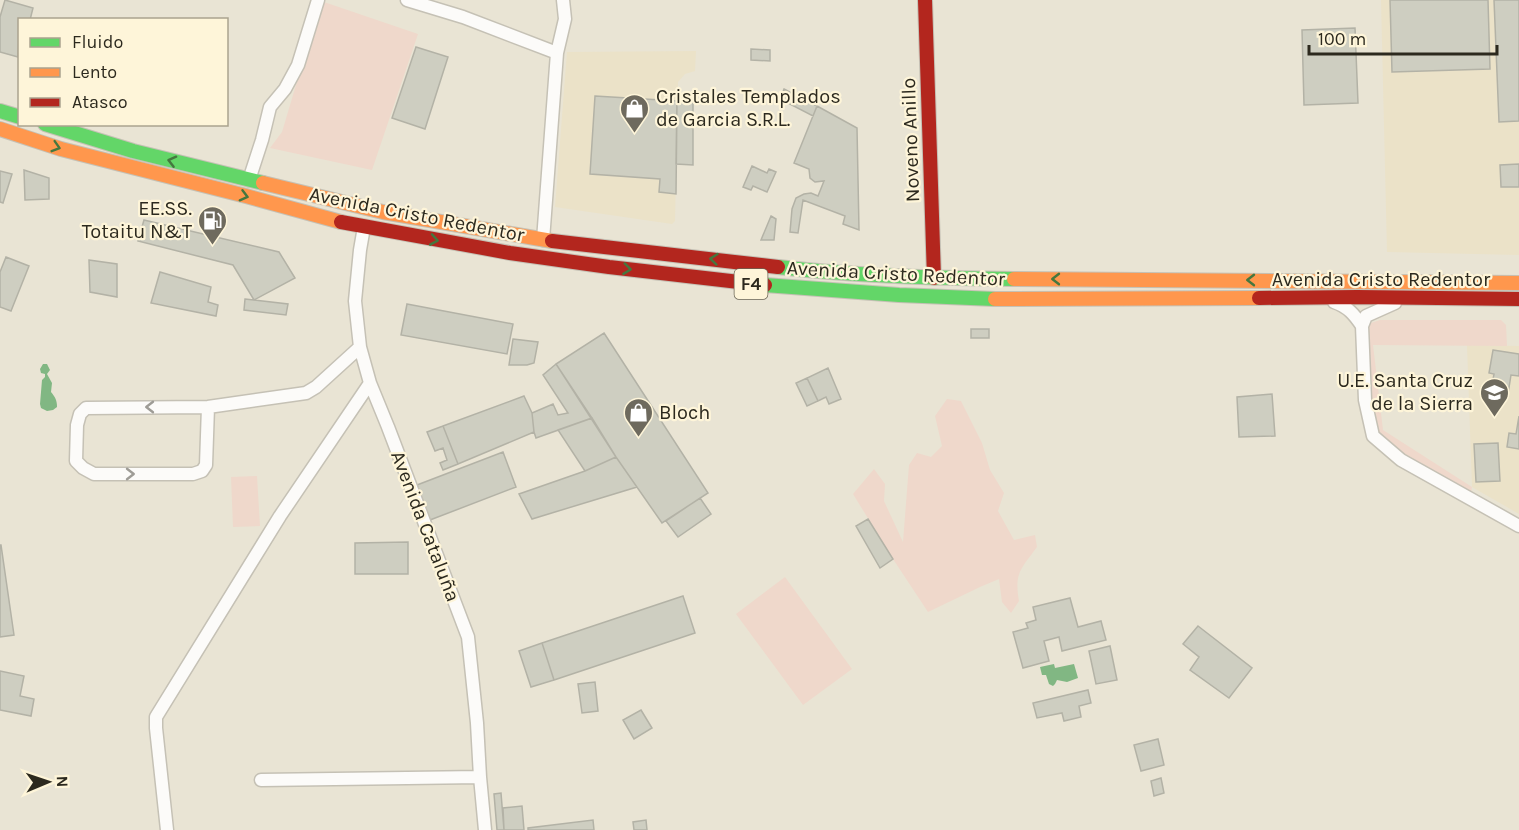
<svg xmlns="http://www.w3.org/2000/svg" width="1519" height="830" font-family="Karla,sans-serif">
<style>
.built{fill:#ebe2c8}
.green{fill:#efd8cb}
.water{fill:#81b783}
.building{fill:#cecec1;stroke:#b3b2a6;stroke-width:1.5}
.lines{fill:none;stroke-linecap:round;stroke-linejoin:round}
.street-casing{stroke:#c5c1b5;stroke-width:15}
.fast-casing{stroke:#c5c1b5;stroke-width:16}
.slow-casing{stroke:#c5c1b5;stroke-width:16}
.jam-casing{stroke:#c5c1b5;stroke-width:16}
.street{stroke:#fcfbf9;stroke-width:12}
.fast{stroke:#63d668;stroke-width:14}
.slow{stroke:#ff974d;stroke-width:14}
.jam{stroke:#b3261e;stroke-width:14}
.oneway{stroke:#45773f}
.oneway2{stroke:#9e9c96}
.labels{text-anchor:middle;stroke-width:4.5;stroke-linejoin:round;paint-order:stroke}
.shield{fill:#fef5d9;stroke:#6b6656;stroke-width:1.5}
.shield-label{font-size:18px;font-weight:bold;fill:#2c291e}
.poi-label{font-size:20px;fill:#2c291e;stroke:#fef5d9;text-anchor:start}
.street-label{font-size:20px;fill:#2c291e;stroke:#fef5d9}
</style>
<rect width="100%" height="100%" fill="#e9e4d4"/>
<path class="built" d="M1381 0H1519V255L1387 252Z
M696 51 695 71 685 74 678 82 675 221 672 224 555 207 567 52Z
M1467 345 1519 346V514L1472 487Z"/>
<path class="green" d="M321 1 418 34 372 170 270 148 282 132Z
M1380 320H1501L1506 325 1507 346 1373 345 1383 430 1472 487 1471 493C1452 482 1388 450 1379 433 1365 407 1368 360 1366 329L1371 323Z
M947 399 961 401 982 443 990 470 1004 493 998 511 1014 540 1035 535 1037 547C1021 569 1014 573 1019 601L1011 613 1002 602 999 579 980 587 928 612 893 559 853 494 874 469 885 484 884 501 903 542 909 465 917 453 931 457 942 446 935 416Z
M257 476 260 526 233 527 231 477Z
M785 577 852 669 803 705 736 614Z"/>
<path class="water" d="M43 364H47L50 370 47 374 52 383 51 392C55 397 57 400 57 407L53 410 47 411 41 408 40 404 42 380 45 377V374L41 373 40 369Z
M1054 664 1055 668 1074 664 1078 678 1067 682 1057 680 1055 684 1053 686 1049 684 1046 675H1042L1040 667Z"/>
<path class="building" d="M5 0 33 8 30 20H20L18 57 0 52V17Z
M1390 0H1488L1490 69 1392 72Z
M1494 0H1519V121L1499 122Z
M1355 28 1358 103 1304 105 1302 30Z
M416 47 448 57 425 129 392 118Z
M751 49 770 50V61L751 60Z
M784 89 817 106 813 116 780 99Z
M595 96 677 101 676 194 659 192 660 179 590 174Z
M677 98H693V165L676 164Z
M817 106 857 128 859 230 843 224 845 216 803 200 798 233 790 232 792 209 796 198 804 194 811 193 818 196 824 181 815 182 810 178 809 169 794 163Z
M1519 164V187H1501L1500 165Z
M752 166 767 173 769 169 776 172 767 192 753 186 751 190 743 187Z
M24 170 49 178V199L25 200Z
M0 171 12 174 3 203 0 202Z
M771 216 776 219 774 240H761Z
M144 220 279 252 295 278 254 300 233 265 138 241Z
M6 257 29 266 11 311 0 307V272Z
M89 260 117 264V297L90 292Z
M160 272 211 287 208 302 218 305 216 316 151 303Z
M245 299 288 304 286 315 244 310Z
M407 304 513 324 507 354 401 335Z
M971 329H989V338H971Z
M604 333 708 493 662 523 616 457 556 364Z
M513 339 538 342 534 363 527 365H509Z
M1493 350 1519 354V376L1511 375 1508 394 1491 391 1494 374 1489 373Z
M556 364 592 418 536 438 534 432 532 413 553 404 558 415 568 413 543 375Z
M828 368 841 399 829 404 826 397 818 401 807 378Z
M807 378 818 401 807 406 796 383Z
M1272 394 1275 436 1239 437 1237 397Z
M524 396 532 413 534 432 458 464 443 426Z
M1519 416V449L1507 447 1509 433 1516 434Z
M592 418 616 457 585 471 558 430Z
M443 426 458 464 443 470 440 463 447 460 443 448 435 451 427 432Z
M1498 443 1500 481 1476 482 1474 444Z
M503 452 516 487 430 520 417 485Z
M616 457 637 487 532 519 519 494 585 471Z
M700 498 711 514 678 537 666 521Z
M868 519 893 559 880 568 856 526Z
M408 542V574H355V543Z
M0 545H1L14 635 0 637Z
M683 596 695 633 554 680 542 643Z
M1070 598 1078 627 1101 621 1106 640 1062 651 1059 637 1044 641 1049 661 1023 668 1013 632 1028 628 1026 623 1036 620 1033 607Z
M1198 626 1252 668 1229 698 1190 670 1199 657 1183 644Z
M542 643 554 680 531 687 519 651Z
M1110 646 1117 680 1096 684 1089 651Z
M0 671 24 676 20 696 34 699 31 716 0 710Z
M595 682 598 711 582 713 578 684Z
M1088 690 1091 703 1079 706 1081 717 1064 721 1062 713 1037 718 1033 703Z
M641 710 652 728 634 739 623 720Z
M1158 739 1164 765 1141 771 1134 745Z
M1161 778 1164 793 1154 796 1151 781Z
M501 793 504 830H497L494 794Z
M522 806 524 830H504L503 808Z
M593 820 594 830H528V828Z
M646 820 647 830H634L633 822Z"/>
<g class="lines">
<defs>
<path id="street" d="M407 0 463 17 557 53
M249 180 262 140 270 107 285 89 298 65 318 0
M364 227 360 250 355 301 360 347 370 383 388 427 468 637 477 723 480 777 485 830
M543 240 557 53 565 19 563 0
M1334 302C1348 307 1354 314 1362 326
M1395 303 1366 316 1362 326 1365 400 1373 436 1401 460 1519 526
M208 407 206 465 202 471 193 474H94L83 468 76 461 77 425 80 414 86 408 208 407 306 393 316 387 360 347
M261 780 480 777
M167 830 156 728V717L280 516 370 383"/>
<path id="fast" d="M0 111 20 117
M45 124 133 151 263 183
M778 267C856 276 935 278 1014 279
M765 285 899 295 995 299"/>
<path id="slow" d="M0 129 61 149 246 196 341 222
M263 183 383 212 552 241
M1014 279 1519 283
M995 299 1259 298"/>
<path id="jam" d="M925 0 934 278
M341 222 510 253 609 267 765 285
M552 241 778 267
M1259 298 1357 297 1519 299"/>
</defs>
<use href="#street" class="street-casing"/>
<use href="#fast" class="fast-casing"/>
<use href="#slow" class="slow-casing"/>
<use href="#jam" class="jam-casing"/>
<use href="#street" class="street"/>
<use href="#fast" class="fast"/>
<use href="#slow" class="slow"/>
<use href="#jam" class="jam"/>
</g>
<defs><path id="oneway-chevron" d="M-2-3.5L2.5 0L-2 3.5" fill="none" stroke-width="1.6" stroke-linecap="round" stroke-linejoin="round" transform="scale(1.5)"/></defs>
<g class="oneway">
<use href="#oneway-chevron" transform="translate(56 147) rotate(17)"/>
<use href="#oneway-chevron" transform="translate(172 161) rotate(-166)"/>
<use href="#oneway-chevron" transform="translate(244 196) rotate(15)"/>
<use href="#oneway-chevron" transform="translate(434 240) rotate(10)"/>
<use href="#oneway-chevron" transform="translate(714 259) rotate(-174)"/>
<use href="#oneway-chevron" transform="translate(627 269) rotate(7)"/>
<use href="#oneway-chevron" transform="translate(1056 279) rotate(-180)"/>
<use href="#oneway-chevron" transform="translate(1251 280) rotate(-180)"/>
</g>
<g class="oneway2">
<use href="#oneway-chevron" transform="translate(150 407) rotate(180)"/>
<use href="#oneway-chevron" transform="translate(130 474)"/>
</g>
<defs>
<symbol id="shop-pin" viewBox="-11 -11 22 30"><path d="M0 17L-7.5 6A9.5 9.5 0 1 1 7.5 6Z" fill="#6e6a5e" stroke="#fef5d9"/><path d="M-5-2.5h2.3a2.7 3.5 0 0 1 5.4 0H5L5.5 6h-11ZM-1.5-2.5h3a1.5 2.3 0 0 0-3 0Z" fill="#fff"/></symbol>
<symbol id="fuel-pin" viewBox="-11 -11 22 30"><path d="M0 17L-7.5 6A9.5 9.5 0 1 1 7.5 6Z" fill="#6e6a5e" stroke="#fef5d9"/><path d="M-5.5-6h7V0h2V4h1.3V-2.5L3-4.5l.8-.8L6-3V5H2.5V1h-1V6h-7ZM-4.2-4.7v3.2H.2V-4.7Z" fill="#fff"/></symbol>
<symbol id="school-pin" viewBox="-11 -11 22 30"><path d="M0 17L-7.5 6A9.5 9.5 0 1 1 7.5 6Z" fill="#6e6a5e" stroke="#fef5d9"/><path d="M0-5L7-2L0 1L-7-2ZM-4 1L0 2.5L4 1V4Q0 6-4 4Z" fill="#fff"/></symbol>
</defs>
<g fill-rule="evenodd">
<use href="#shop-pin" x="618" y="92" width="33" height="45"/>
<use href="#fuel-pin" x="196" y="204" width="33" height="45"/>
<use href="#school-pin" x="1478" y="376" width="33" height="45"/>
<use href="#shop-pin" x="622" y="396" width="33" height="45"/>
</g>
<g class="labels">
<rect class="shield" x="734.5" y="269" width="33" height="30" rx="4.5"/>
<g class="shield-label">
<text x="751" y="290">F4</text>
</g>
<g class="poi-label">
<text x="656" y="103">Cristales Templados<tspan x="656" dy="23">de Garcia S.R.L.</tspan></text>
<text x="192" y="215" text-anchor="end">EE.SS.<tspan x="192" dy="23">Totaitu N&amp;T</tspan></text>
<text x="1473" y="387" text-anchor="end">U.E. Santa Cruz<tspan x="1473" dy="23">de la Sierra</tspan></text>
<text x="659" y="419">Bloch</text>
</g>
<g class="street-label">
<text transform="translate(910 140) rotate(-92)" y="7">Noveno Anillo</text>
<text transform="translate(417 214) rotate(11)" y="7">Avenida Cristo Redentor</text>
<text transform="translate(896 273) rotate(3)" y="7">Avenida Cristo Redentor</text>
<text x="1381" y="286">Avenida Cristo Redentor</text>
<text transform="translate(426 526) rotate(69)" y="7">Avenida Cataluña</text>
</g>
</g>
<rect x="18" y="18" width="210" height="108" fill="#fef5d9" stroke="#aaa38e" stroke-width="1.5"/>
<rect x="30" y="38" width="30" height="9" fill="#63d668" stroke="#aaa38e" stroke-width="1.5"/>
<text x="72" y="48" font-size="18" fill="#2c291e">Fluido</text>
<rect x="30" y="68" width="30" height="9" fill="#ff974d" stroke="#aaa38e" stroke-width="1.5"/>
<text x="72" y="78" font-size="18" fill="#2c291e">Lento</text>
<rect x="30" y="98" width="30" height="9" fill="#b3261e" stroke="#aaa38e" stroke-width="1.5"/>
<text x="72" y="108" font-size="18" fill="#2c291e">Atasco</text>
<g transform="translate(48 782) rotate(88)" stroke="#fef5d9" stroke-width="4.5" paint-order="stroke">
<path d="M0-4.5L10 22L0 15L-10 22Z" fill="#2c291e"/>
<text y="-9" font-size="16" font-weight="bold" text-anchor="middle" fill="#2c291e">N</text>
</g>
<path d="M1309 45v9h188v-9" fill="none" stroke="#2c291e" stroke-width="3"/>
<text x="1318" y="45" font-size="18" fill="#2c291e" stroke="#fef5d9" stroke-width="4.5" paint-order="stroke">100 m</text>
</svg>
